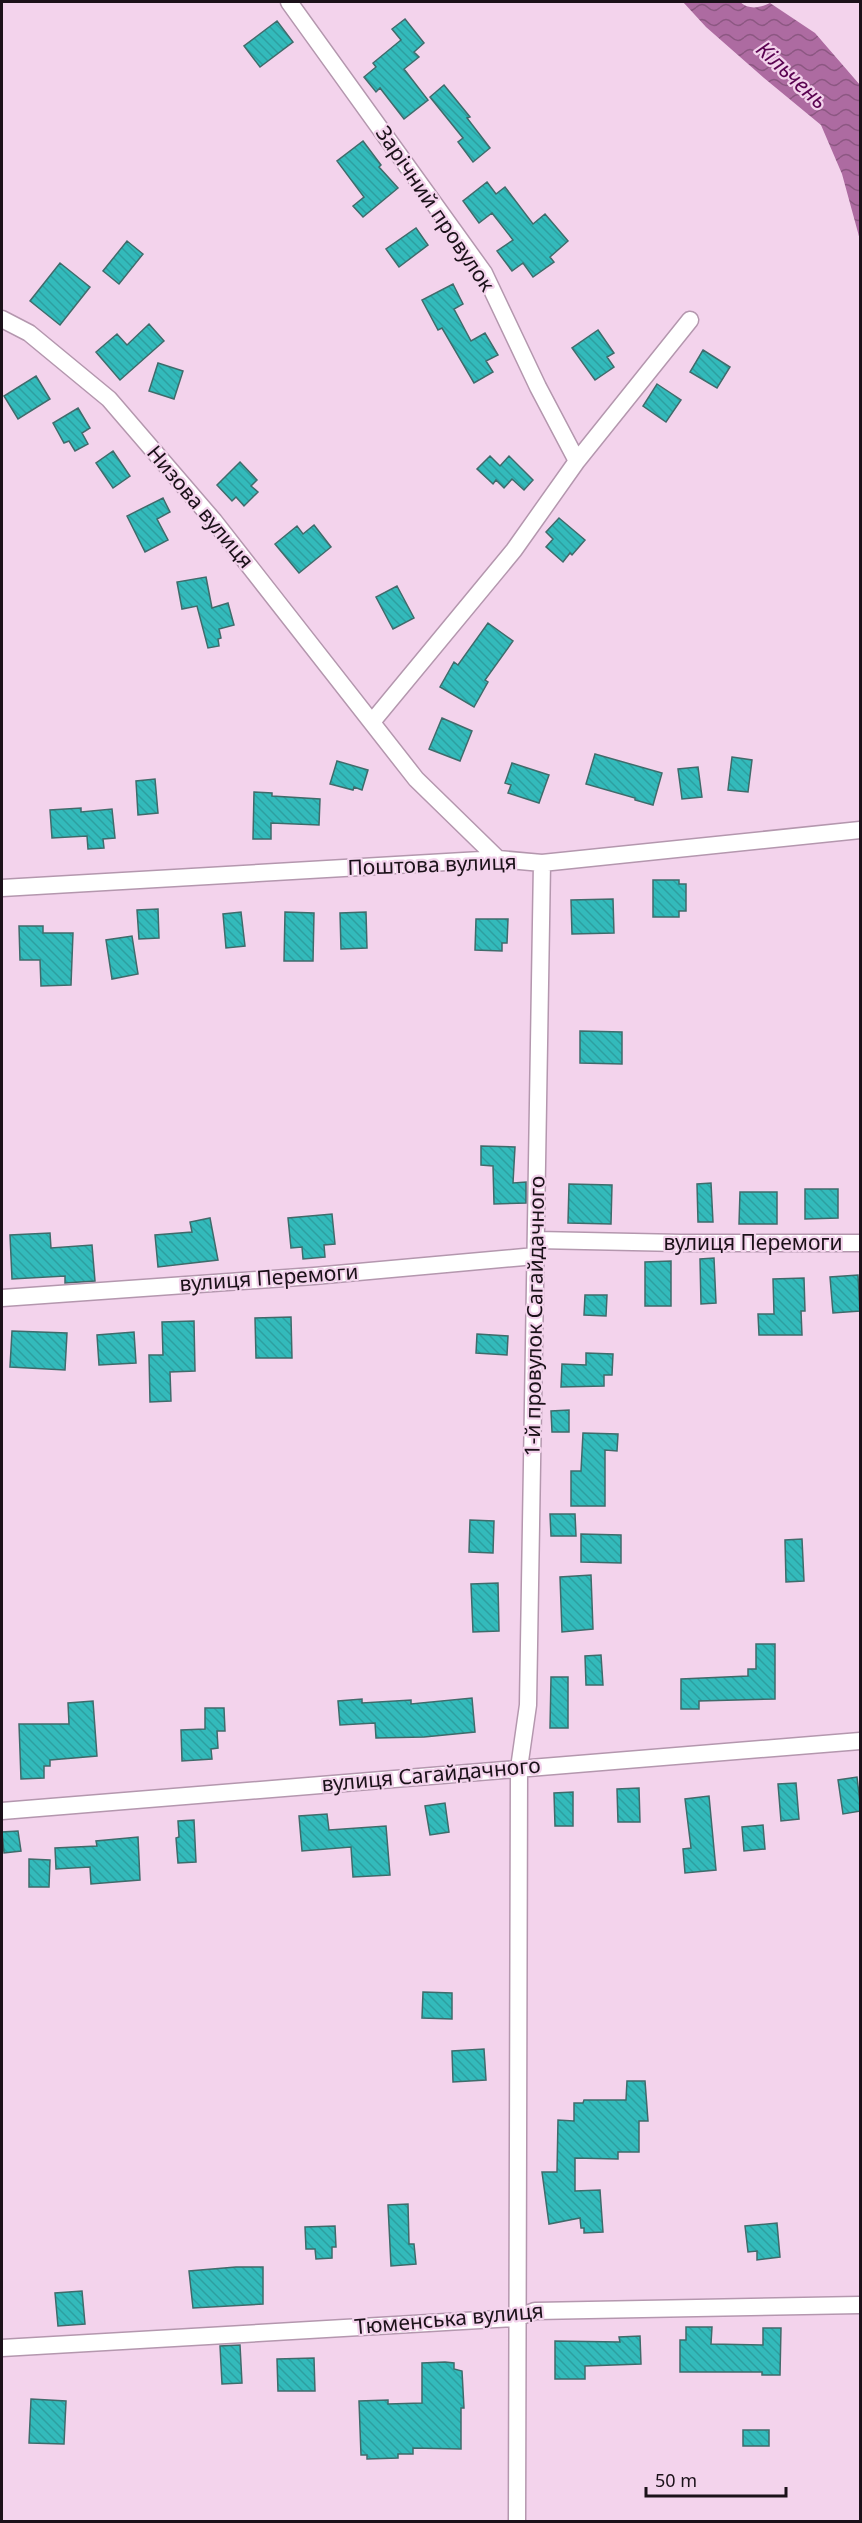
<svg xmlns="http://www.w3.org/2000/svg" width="862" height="2523" font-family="'Noto Sans',sans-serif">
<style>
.water{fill:url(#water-waves)}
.building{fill:url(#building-back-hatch);stroke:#406b6b;stroke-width:1.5}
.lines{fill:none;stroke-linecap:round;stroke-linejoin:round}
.minor-casing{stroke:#b497ae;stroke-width:19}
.minor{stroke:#fff;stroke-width:16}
.labels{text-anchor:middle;stroke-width:4.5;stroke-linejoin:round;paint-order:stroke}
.street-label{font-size:21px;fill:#1b1119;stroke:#f3d3ec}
.water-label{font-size:22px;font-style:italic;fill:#5a0351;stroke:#f3d3ec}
</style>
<defs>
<pattern id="water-waves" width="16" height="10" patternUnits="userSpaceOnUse" patternTransform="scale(1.5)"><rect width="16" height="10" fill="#ad6ba1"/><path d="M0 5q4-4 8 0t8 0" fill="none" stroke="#8c5782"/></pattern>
<pattern id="building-back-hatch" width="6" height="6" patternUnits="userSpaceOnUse" patternTransform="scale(1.5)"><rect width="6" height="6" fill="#33babb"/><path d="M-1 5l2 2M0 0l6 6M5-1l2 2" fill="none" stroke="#2d9fa0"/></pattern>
</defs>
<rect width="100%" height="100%" fill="#f3d3ec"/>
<path class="water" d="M683 2H740C749 10 760 8 770 3L815 33 860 85V240L842 174 821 125 764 78 706 27Z"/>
<path class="building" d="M405 19 424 43 414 52 419 57 404 69 428 100 404 119 380 88 376 92 364 77 376 67 373 63 401 40 392 29Z
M277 21 293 42 260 67 244 46Z
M444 85 470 117 467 118 490 148 473 162 458 142 463 138 430 97Z
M363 141 381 165 379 167 398 188 363 217 353 206 364 197 337 161Z
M487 182 496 194 505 187 533 224 545 214 568 241 550 257 554 262 533 277 523 263 512 271 497 251 513 240 492 213 479 223 463 201Z
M416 228 428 245 399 267 386 249Z
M127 241 143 254 119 284 103 271Z
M60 263 90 287 60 325 30 301Z
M453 284 463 304 454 309 471 341 485 333 498 355 486 361 493 372 474 383 442 328 438 330 422 300Z
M149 324 164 341 120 380 96 352 117 334 127 345Z
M598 330 614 353 607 357 614 367 595 380 572 348Z
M703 350 730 367 717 388 690 372Z
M158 363 183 371 174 399 149 391Z
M36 376 50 399 18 419 4 396Z
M657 384 681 400 666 422 643 406Z
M78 408 90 428 82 433 88 444 75 451 69 441 64 443 53 423Z
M113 451 130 476 113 488 96 463Z
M490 456 500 466 509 456 533 480 524 490 512 479 504 488 496 480 493 484 477 469Z
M240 462 257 480 251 486 258 492 244 506 236 497 232 501 217 485Z
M163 498 170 512 157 519 168 540 145 552 127 516Z
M559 518 585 540 572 555 570 553 563 562 546 547 553 539 546 532Z
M314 525 331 547 299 573 275 544 297 526 303 534Z
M206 577 212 608 228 603 234 625 219 629 221 638 218 639 219 646 208 648 197 606 182 609 177 582Z
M397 586 414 618 393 629 376 597Z
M488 623 513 641 485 680 488 682 474 707 440 687 454 662 458 665Z
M442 718 472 731 460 761 429 749Z
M595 754 662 773 653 805 635 800V798L586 784Z
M732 757 752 760 748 792 728 790Z
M337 761 368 770 362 790 354 787 353 790 330 784Z
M512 763 549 775 539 803 508 793 511 785 505 783Z
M698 767 702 797 682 799 678 769Z
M155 779 158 813 138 815 136 781Z
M254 792 272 793V796L320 799 319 825 271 823V839H253Z
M81 808V812L112 809 115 838 103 839 104 848 88 849 87 836 52 838 50 810Z
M653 880H679V884H686V911H679V917H653Z
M613 899 614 933 572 934 571 900Z
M158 909 159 938 139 939 137 910Z
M241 912 245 946 226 948 223 914Z
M285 912 314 913 313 961H284Z
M366 912 367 948 341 949 340 913Z
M476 919H508L507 943H502V951L475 950Z
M19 926H43V933H73L71 985 41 986 40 960H20Z
M132 936 138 974 112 979 106 940Z
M580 1031 622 1032V1064L580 1063Z
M481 1146 515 1147 513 1183 526 1182V1203L494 1204 493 1166 481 1165Z
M711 1183 713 1222H698L697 1184Z
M569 1184 612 1185 611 1224 568 1223Z
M805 1189H838V1218L805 1219Z
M740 1192H777V1224H739Z
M332 1214 335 1244 324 1245 325 1257 303 1259 302 1247 291 1248 288 1218Z
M210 1218 218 1260 158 1267 155 1235 192 1232 190 1222Z
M50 1233 51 1248 92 1245 95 1281 65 1283V1276L12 1279 10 1235Z
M714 1258 716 1303 701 1304 700 1259Z
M671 1261V1306H645V1262Z
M858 1275 860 1311 833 1313 830 1277Z
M804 1278 805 1311H801L802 1335H759L758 1314H774L773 1279Z
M585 1295H607L606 1316 584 1315Z
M291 1317 292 1358H256L255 1318Z
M194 1321 195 1371 170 1372 171 1401 150 1402 149 1355H163L162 1322Z
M12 1331 67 1333 65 1370 10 1367Z
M134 1332 136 1363 99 1365 97 1335Z
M477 1334 508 1336 507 1355 476 1353Z
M586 1353 613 1354 612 1375H604V1386L561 1387 562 1364 586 1365Z
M569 1410V1432H552L551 1411Z
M583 1433 618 1434 617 1451 605 1450V1506H571V1471H581Z
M550 1514H575L576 1536H551Z
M470 1520 494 1521 493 1553 469 1552Z
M581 1534 621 1535V1563L581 1562Z
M802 1539 804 1581 786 1582 785 1540Z
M591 1575 593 1629 562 1632 560 1577Z
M498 1583 499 1631 473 1632 471 1584Z
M756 1644H775V1699L699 1701V1709H681V1679L748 1676V1669H756Z
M601 1655 603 1685H586L585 1656Z
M551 1677H568V1728H550Z
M472 1698 475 1732 424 1737 376 1738 375 1723 340 1725 338 1701 362 1699V1703L411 1700V1704Z
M93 1701 97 1756 50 1760V1766H44V1778L21 1779 19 1724H69L68 1703Z
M205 1708H224L225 1731H217L218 1748 211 1749 212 1759 182 1761 181 1730 205 1729Z
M857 1777 861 1811 843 1814 838 1780Z
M796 1783 799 1819 781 1821 778 1784Z
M639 1788 640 1822H618L617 1789Z
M573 1792V1826H555L554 1793Z
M709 1796 716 1870 685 1873 683 1849 691 1848 685 1799Z
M445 1803 449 1832 430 1835 425 1806Z
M327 1814 329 1830 386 1826 390 1875 353 1877 351 1847 302 1851 299 1816Z
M194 1820 196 1862 178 1863 176 1838 179 1837 178 1821Z
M763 1825 765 1849 744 1851 742 1827Z
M18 1831 21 1851 4 1853 2 1832Z
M138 1837 140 1880 91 1884 90 1867 56 1869 55 1848 97 1846 96 1841Z
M29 1859 50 1860 49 1887H29Z
M423 1992 452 1993V2019L422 2018Z
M484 2049 486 2080 453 2082 452 2051Z
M627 2081H645L648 2121H639V2152H618V2159L575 2158V2191L600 2190 603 2232 584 2233V2228H581L580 2218 549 2224 542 2172H557L558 2120 574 2121V2103H583L584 2100H626Z
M408 2204 409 2244H414L416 2264 391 2266 388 2205Z
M777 2223 780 2257 757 2260V2251L748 2252 745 2226Z
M335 2226 336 2247H332V2258L316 2259 315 2249H306L305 2227Z
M236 2267H263V2304L193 2308 189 2271Z
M82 2291 85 2324 58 2326 55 2293Z
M686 2327H712L711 2344 763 2345V2328H781L780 2375H762V2372H680V2340H686Z
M640 2336 641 2364 585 2366V2379H555V2341L620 2342 619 2337Z
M240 2345 242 2383 222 2384 220 2346Z
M314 2358 315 2391H278L277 2359Z
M445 2362 454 2363V2369L462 2371 464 2408H461V2449L413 2448V2454H398V2458L367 2459V2455H361L359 2401 388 2400V2404L422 2403V2363Z
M31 2399 66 2401 64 2444 29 2443Z
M743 2430H769V2446H743Z"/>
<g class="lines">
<defs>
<path id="minor" d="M289 2 484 273 538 387 577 461
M2 319 29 333 109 399 214 521 416 779 498 859
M372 722 514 550 577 461 690 320
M2 888 498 859 542 863 860 830
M537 1240 681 1243H860
M2 1298 314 1276 535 1256
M2 1811 860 1741
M2 2348 516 2318 535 2311 860 2305
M517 2522 519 1768 528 1705 542 863"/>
</defs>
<use href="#minor" class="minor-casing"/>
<use href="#minor" class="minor"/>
</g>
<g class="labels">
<g class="street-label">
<text transform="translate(435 209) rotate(56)" y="7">Зарічний провулок</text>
<text transform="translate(200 507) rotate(50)" y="7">Низова вулиця</text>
<text transform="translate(432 865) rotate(-2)" y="7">Поштова вулиця</text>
<text x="753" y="1250">вулиця Перемоги</text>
<text transform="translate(269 1278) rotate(-4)" y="7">вулиця Перемоги</text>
<text transform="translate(535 1316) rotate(-89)" y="7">1-й провулок Сагайдачного</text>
<text transform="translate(431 1775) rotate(-5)" y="7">вулиця Сагайдачного</text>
<text transform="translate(449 2319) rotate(-5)" y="7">Тюменська вулиця</text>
</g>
<g class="water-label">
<text transform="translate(792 75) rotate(43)" y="8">Кільчень</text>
</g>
</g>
<rect width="862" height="2523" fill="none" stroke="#1b1119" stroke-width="6"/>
<path d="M646 2487v9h140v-9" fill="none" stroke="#1b1119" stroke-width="3"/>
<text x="655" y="2487" font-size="18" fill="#1b1119" stroke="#f3d3ec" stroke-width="4.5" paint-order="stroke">50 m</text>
</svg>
